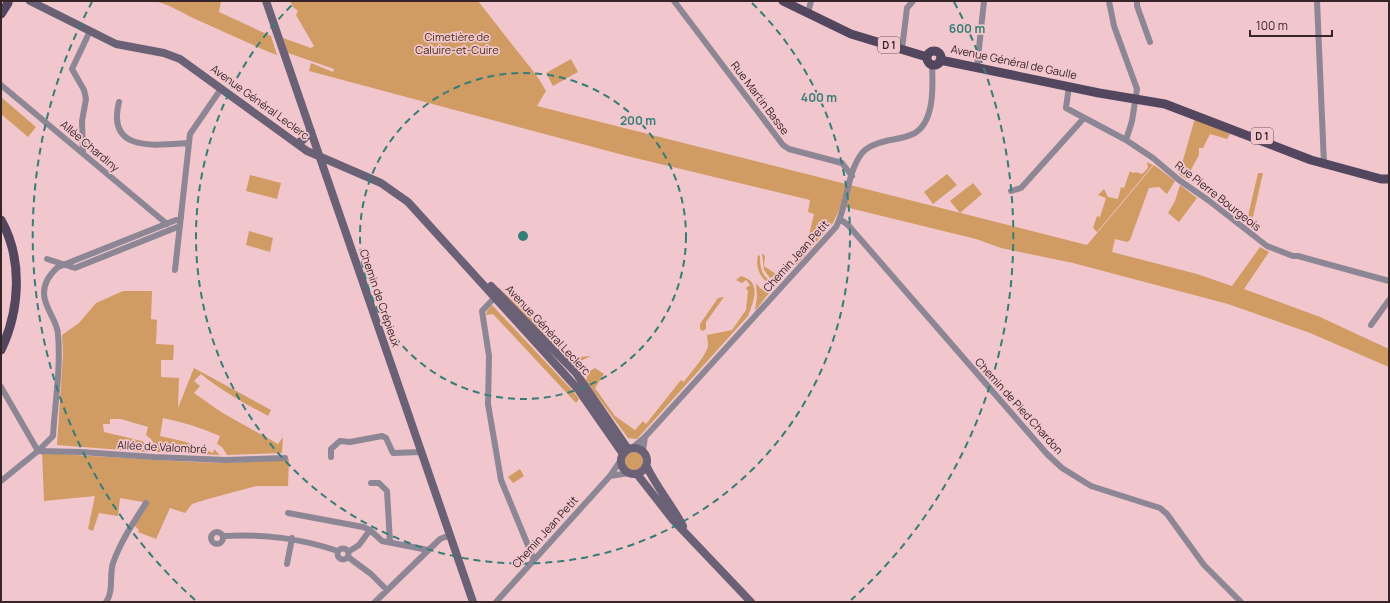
<svg xmlns="http://www.w3.org/2000/svg" width="1390" height="603" font-family="Manrope,sans-serif">
<style>
.green{fill:#d09c64}
.lines{fill:none;stroke-linecap:round;stroke-linejoin:round}
.street{stroke:#8d8694;stroke-width:6}
.secondary{stroke:#6b6176;stroke-width:8}
.primary{stroke:#534760;stroke-width:9}
.ring{fill:none;stroke:#357d76;stroke-width:2;stroke-dasharray:7 5}
.labels{text-anchor:middle;stroke-width:3.5;stroke-linejoin:round;paint-order:stroke}
.shield{fill:#f2c6cd;stroke:#6e555a;stroke-width:1}
.shield-label{font-size:10px;font-weight:bold;fill:#362528}
.park-label{font-size:11px;fill:#452d10;stroke:#f2c6cd}
.street-label{font-size:11px;fill:#362528;stroke:#f2c6cd}
.centre{fill:#357d76;stroke:#f2c6cd;stroke-width:2}
.ring-label{font-size:12px;text-anchor:middle;font-weight:bold;fill:#357d76;stroke:#f2c6cd;stroke-width:3.5;stroke-linejoin:round;paint-order:stroke}
</style>
<rect width="100%" height="100%" fill="#f2c6cd"/>
<path class="green" d="M155 1H221L219 12 271 36 277 55C249 44 223 31 195 19 181 12 170 5 155 1Z
M290 1H478L537 76 546 91 537 106 1087 245 1154 165 1175 181 1167 194 1159 187 1149 188 1130 240 1127 242 1115 239 1112 252 1197 274 1232 286 1260 247 1269 252 1244 289 1320 317 1389 349V367L1310 333 1228 304 1073 263 1001 248 976 239 841 206 833 223 797 264 770 278 764 270 762 253 765 256 764 266 776 274 792 265 808 248 806 247 814 214 808 212 810 200 627 156 309 71 311 63 333 72 334 69 288 53 283 38 311 48 314 46 296 15 298 11 293 7Z
M571 59 578 72 553 86 546 73Z
M1 97 36 127 28 137 1 114Z
M1195 118 1230 134 1227 139 1210 134 1203 148H1199V155L1186 179 1179 174Z
M1147 162 1153 165 1097 232 1093 228 1097 216 1100 217 1106 198 1098 195 1104 189 1108 197 1118 199 1121 187 1124 188 1130 171 1133 173 1136 172 1142 174 1148 168Z
M1258 173H1263L1253 217 1248 216Z
M947 174 957 185 933 204 924 192Z
M250 175 281 183 277 199 246 191Z
M973 183 982 194 960 213 950 201Z
M1180 185 1197 198 1179 222 1168 213 1175 201Z
M249 231 273 238 270 252 246 245Z
M758 255 760 256C760 265 761 276 770 280L779 277 773 283C760 283 755 265 758 255Z
M741 276C763 282 753 302 748 316L637 439 628 438 586 381 588 372 595 368 604 374 595 388 615 416 635 430 643 421 646 424 681 380 684 382C689 374 708 354 708 345 708 341 707 338 707 335L732 330 746 310 748 291 746 288 750 285 746 280 742 283 736 280Z
M756 283 761 289 769 293 755 311 757 296Z
M499 288 567 352 578 357 591 356 578 362 570 361 498 289Z
M123 291H152L151 319 157 320 156 344 174 345 173 360H161V377L179 378 178 408 194 368 271 410 268 416C244 403 222 391 201 374L194 381 200 386 194 393 221 412 278 444 283 437 282 453 227 455 222 447 217 444 220 436C202 428 183 422 163 418L160 436 186 442 213 453 214 449 220 455 157 452 152 440 146 435 148 427 121 419H110V424H103L104 432 142 441 146 444 147 452 57 445 63 354 62 335 79 323 96 303Z
M724 297 706 322V329L702 331 700 329V324L718 298Z
M492 305 572 390 579 399 576 403 493 314 486 315 487 311Z
M625 461a9 9 0 1 1 18 0a9 9 0 1 1-18 0Z
M42 453 192 462 227 463 289 459 288 486H256L208 499 192 504 185 513 170 508 156 539 138 532 139 530 134 525 148 503 120 498 118 516 99 513 93 531 88 529 95 496 44 501Z
M520 469 524 476 513 483 508 477Z"/>
<g class="lines">
<path class="street" d="M674 1 783 145 789 149 842 163 852 176
M1109 1 1114 26 1137 89 1132 121 1126 140
M1137 1V6L1150 42
M1317 1 1324 164
M808 13 811 1
M902 49 907 8 913 1
M977 67 984 1
M1 85 167 224
M1069 86 1066 108 1126 140 1153 158 1179 180 1208 200 1267 246 1293 256H1298L1389 281
M119 102C106 153 156 145 189 143
M83 153 82 121 86 99 84 90 72 69 90 31
M1011 191 1021 188 1084 118
M840 219 848 225 1047 454 1062 468 1091 486 1160 508 1167 514 1204 565 1241 602
M47 259 75 268 180 226
M175 270 190 134 221 89
M497 295 482 311 489 356 488 404 501 480 534 560
M1371 325 1389 300
M1 387 38 451
M632 448 645 437 836 227C848 205 846 174 862 153 868 146 877 143 886 141 895 139 905 138 913 134 935 123 933 86 932 64
M643 450 645 437
M38 451 81 452 154 457 226 460 285 458
M331 457V449L340 441 350 442 382 436 386 438 393 453 422 452
M610 476 629 473
M1 481 38 451 53 436C55 402 61 367 58 334 57 319 44 309 44 293 44 282 50 274 58 267L181 218
M371 483H379L387 491 390 542
M288 513 363 527 370 530 382 541 428 550
M211 538a6 6 0 1 1 12 0a6 6 0 1 1-12 0Z
M223 536C264 534 299 538 338 551
M337.5 554a5.5 5.5 0 1 1 11 0a5.5 5.5 0 1 1-11 0Z
M348 552 359 545 370 530
M348 557 371 574 387 590
M287 564 292 538
M106 602C114 592 109 575 113 563 121 541 133 523 146 503
M375 602 440 539 450 535
M496 602 610 476 621 460"/>
<path class="secondary" d="M30 1 116 44 164 53 180 59 307 151 381 183 408 202 577 388 623 454
M266 1 473 602
M297 143 303 140 311 131
M491 286 576 373 628 449
M621 461a13 13 0 1 1 26 0a13 13 0 1 1-26 0Z
M647 467C657 488 672 505 683 526
M637 474 673 520 751 602"/>
<path class="primary" d="M783 1 851 34 927 57
M1 14 8 3
M927 58a7 7 0 1 1 14 0a7 7 0 1 1-14 0Z
M940 60 1099 93 1165 104 1311 160 1381 179H1389
M1 220C23 259 20 310 1 350"/>
</g>
<g class="ring">
<circle cx="523" cy="236" r="163"/>
<path d="M752 3A327 327 0 1 1 294 3"/>
<path d="M195 600A490 490 0 0 1 92 2M954 2A490 490 0 0 1 851 600"/>
</g>
<g class="labels">
<g class="shield">
<rect x="878" y="37" width="22" height="16" rx="3"/>
<rect x="1251" y="128" width="22" height="16" rx="3"/>
</g>
<g class="shield-label">
<text x="889" y="49">D 1</text>
<text x="1262" y="140">D 1</text>
</g>
<g class="park-label">
<text x="457" y="41">Cimetière de<tspan x="457" dy="13">Caluire-et-Cuire</tspan></text>
</g>
<g class="street-label">
<text transform="translate(1014 62) rotate(12)" y="4">Avenue Général de Gaulle</text>
<text transform="translate(760 98) rotate(53)" y="4">Rue Martin Basse</text>
<text transform="translate(260 102) rotate(36)" y="4">Avenue Général Leclerc</text>
<text transform="translate(90 146) rotate(40)" y="4">Allée Chardiny</text>
<text transform="translate(1218 196) rotate(38)" y="4">Rue Pierre Bourgeois</text>
<text transform="translate(796 256) rotate(-48)" y="4">Chemin Jean Petit</text>
<text transform="translate(380 298) rotate(71)" y="4">Chemin de Crépieux</text>
<text transform="translate(548 330) rotate(47)" y="4">Avenue Général Leclerc</text>
<text transform="translate(1019 406) rotate(48)" y="4">Chemin de Pied Chardon</text>
<text transform="translate(162 447) rotate(3)" y="4">Allée de Valombré</text>
<text transform="translate(545 532) rotate(-48)" y="4">Chemin Jean Petit</text>
</g>
</g>
<circle cx="523" cy="236" r="6" class="centre"/>
<g class="ring-label">
<text x="967" y="33">600 m</text>
<text x="819" y="102">400 m</text>
<text x="638" y="125">200 m</text>
</g>
<rect width="1390" height="603" fill="none" stroke="#362528" stroke-width="4"/>
<path d="M1250 30v6h82v-6" fill="none" stroke="#362528" stroke-width="2"/>
<text x="1256" y="30" font-size="12" fill="#362528" stroke="#f2c6cd" stroke-width="3" paint-order="stroke">100 m</text>
</svg>
